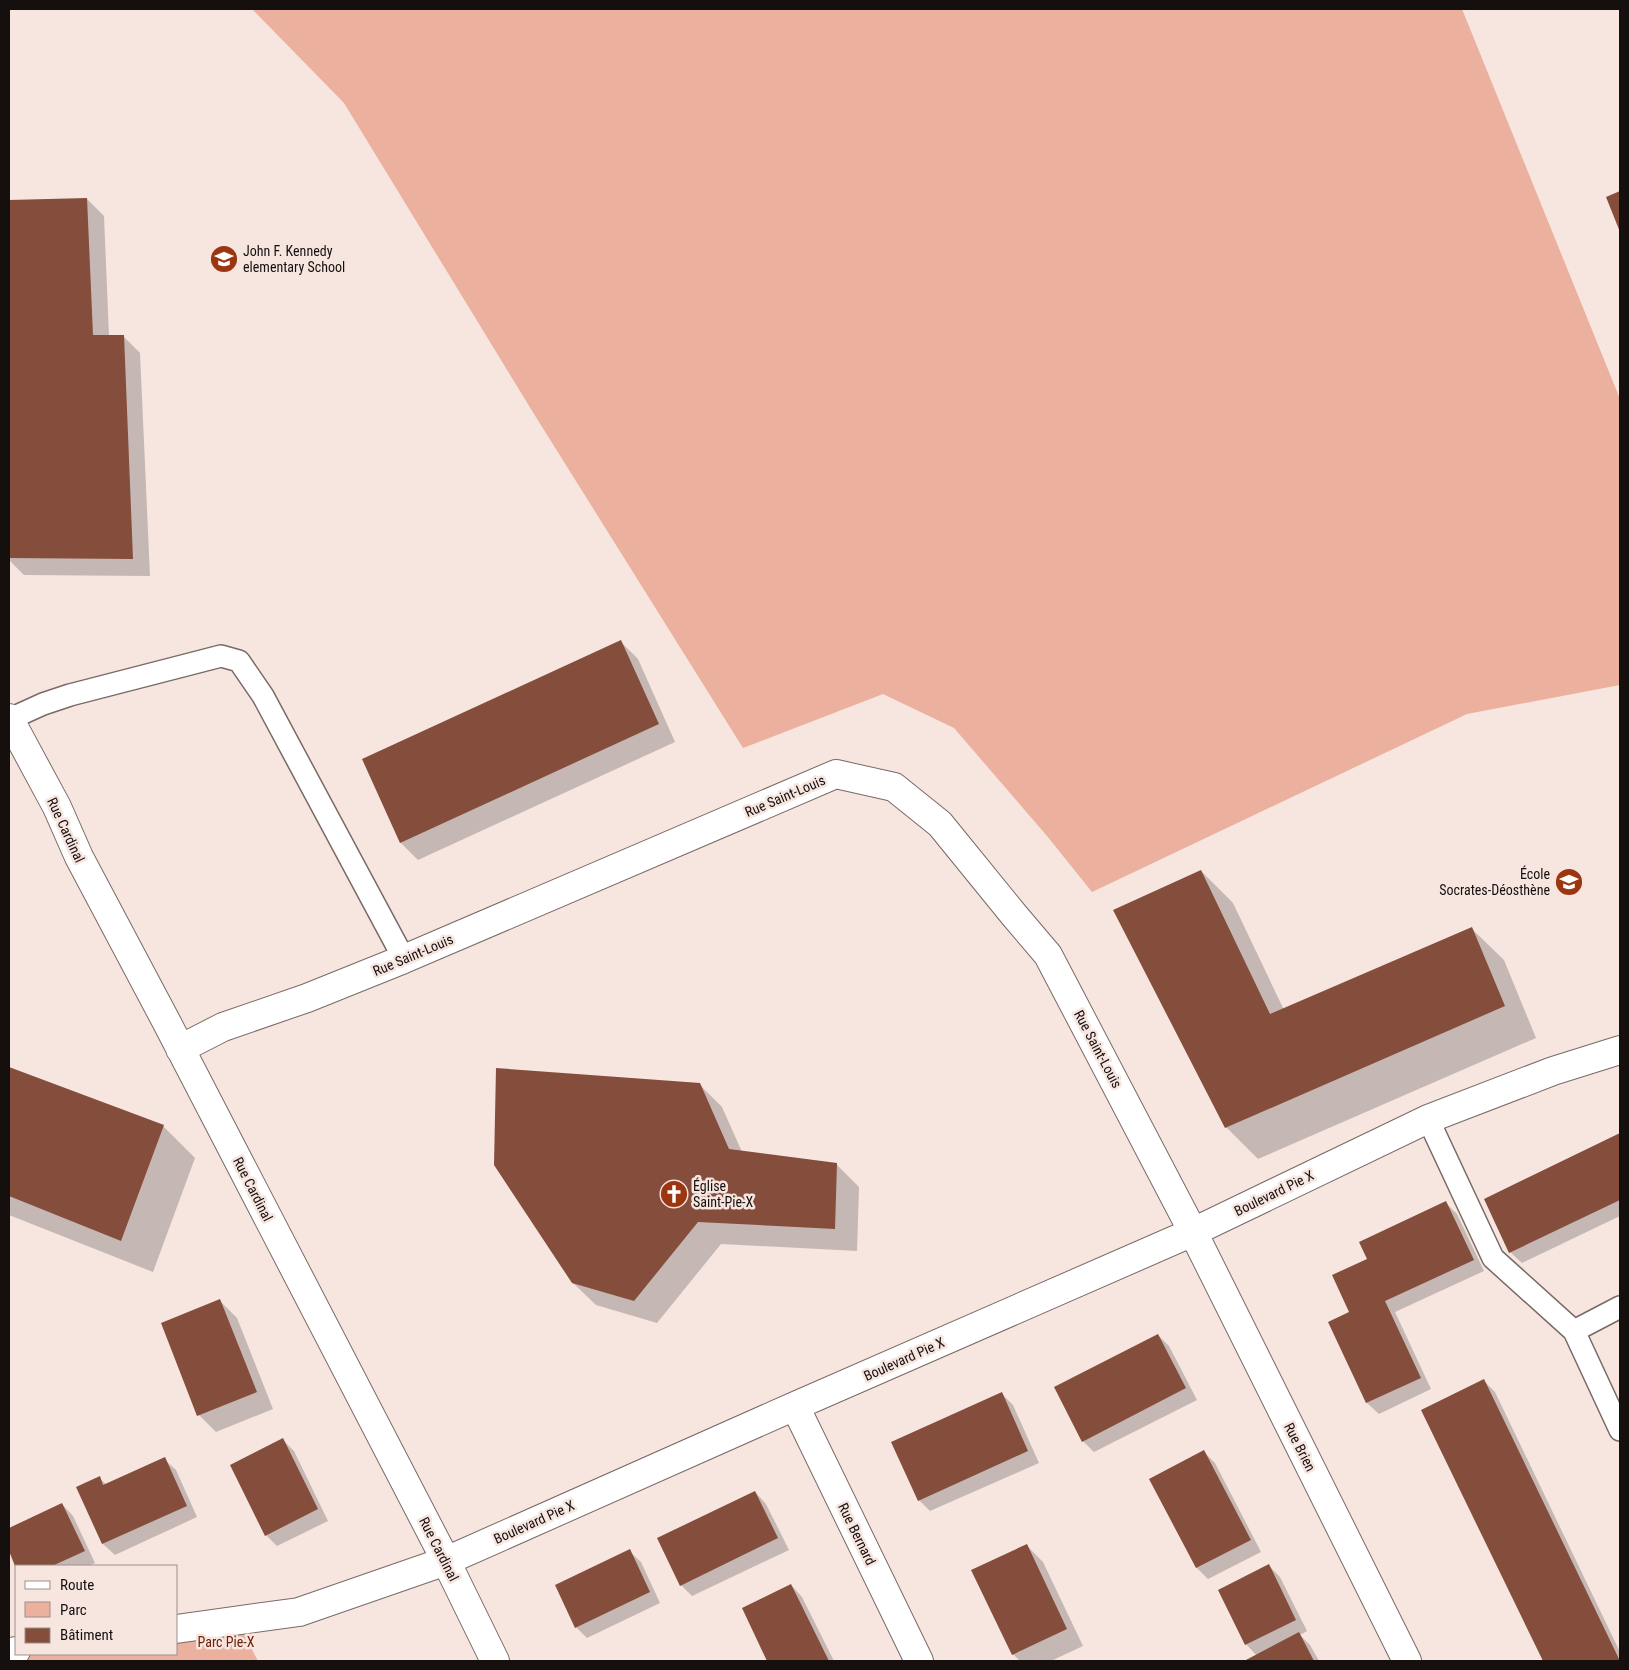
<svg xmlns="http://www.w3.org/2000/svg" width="1629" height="1670" font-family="'Roboto Condensed',sans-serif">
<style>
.green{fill:#ebb09e}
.shadow{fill:#0003}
.building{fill:#854d3b}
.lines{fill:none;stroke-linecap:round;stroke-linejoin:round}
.service-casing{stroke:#796a65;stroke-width:24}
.minor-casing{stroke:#796a65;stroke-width:30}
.service{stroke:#fff;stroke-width:21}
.minor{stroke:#fff;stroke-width:28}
.labels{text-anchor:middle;stroke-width:5;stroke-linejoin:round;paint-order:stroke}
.poi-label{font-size:14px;fill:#150f0e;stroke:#f7e5e0;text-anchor:start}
.street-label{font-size:14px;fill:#150f0e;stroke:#f7e5e0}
.park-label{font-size:14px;fill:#6c2106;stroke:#f7e5e0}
</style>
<rect width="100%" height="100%" fill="#f7e5e0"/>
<path class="green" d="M252 9H1462L1620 399V685L1467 714 1092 892 1047 836 954 728 883 694 743 748 534 414 344 103Z
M237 1621 258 1661H9L16 1654H176V1629Z"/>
<path class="shadow" d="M87 199 104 216 109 336H123L140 353 150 576 24 575 9 560V201Z
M621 642 638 659 675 742 418 860 401 843 364 759Z
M1201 871 1233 903 1284 1010 1472 929 1504 960 1536 1038 1258 1159 1226 1127Z
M9 1068 163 1126 195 1158 153 1272 9 1215Z
M699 1084 722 1107 742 1152 836 1164 859 1187 857 1251 721 1244 657 1323 596 1305 573 1283Z
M1620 1135V1216L1522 1263 1510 1252 1486 1199Z
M1446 1203 1457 1214 1484 1271 1395 1312 1431 1389 1379 1414 1367 1403 1330 1323 1351 1313Z
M220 1301 237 1318 273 1409 216 1432 199 1415Z
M1158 1335 1169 1346 1197 1400 1094 1452 1083 1441Z
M1484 1381 1495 1392 1620 1652V1661H1544L1423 1410Z
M1002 1394 1013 1405 1039 1463 930 1511 919 1500Z
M283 1440 294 1451 328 1521 277 1546 266 1535Z
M1204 1452 1215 1463 1261 1552 1208 1579 1197 1568 1151 1479Z
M164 1459 176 1470 197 1517 115 1555 103 1544 78 1488 99 1478 107 1485Z
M755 1492 766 1504 789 1550 692 1596 681 1585Z
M62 1504 73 1516 95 1563 87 1566H17L9 1548V1529Z
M1026 1545 1043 1562 1083 1646 1051 1661H1020L1013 1654Z
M629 1551 641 1562 660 1603 587 1638 576 1627Z
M1269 1566 1280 1577 1307 1631 1300 1635 1310 1645 1319 1661H1246L1257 1656 1246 1644 1220 1590Z
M791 1585 802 1597 834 1661H769L743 1609Z"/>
<path class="building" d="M1620 191V232L1606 197Z
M87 198 93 335H124L133 559 9 558V200Z
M621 640 659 724 400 843 362 759Z
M1201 870 1270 1014 1472 927 1505 1006 1225 1128 1113 910Z
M9 1067 164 1125 121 1241 9 1196Z
M496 1068 700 1083 729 1149 837 1163 835 1229 698 1222 634 1301 572 1283 494 1165Z
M1620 1133V1200L1509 1253 1484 1199Z
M1446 1201 1474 1260 1385 1301 1421 1378 1366 1403 1328 1322 1349 1312 1332 1275 1367 1259 1359 1242Z
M220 1299 257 1392 197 1416 161 1323Z
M1158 1334 1186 1388 1082 1442 1054 1387Z
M1484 1379 1620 1661H1543L1421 1410Z
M1002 1392 1028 1451 918 1501 891 1442Z
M283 1438 318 1509 265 1536 230 1465Z
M1204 1450 1251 1540 1196 1568 1149 1479Z
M165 1457 187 1506 102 1544 76 1487 100 1476 103 1485Z
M755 1491 778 1538 680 1586 657 1538Z
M62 1503 85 1551 52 1566H15L9 1551V1528Z
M1027 1544 1067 1629 1012 1655 971 1570Z
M630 1549 650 1592 575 1628 555 1585Z
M1269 1564 1296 1620 1245 1645 1218 1590Z
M791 1584 829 1661H767L742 1608Z
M1299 1632 1314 1661H1244Z"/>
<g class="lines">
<defs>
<path id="service" d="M10 719 43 704 70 695 221 656 239 661 263 696 404 959
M1428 1119 1493 1258 1574 1331 1620 1430
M1574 1331 1620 1307"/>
<path id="minor" d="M9 718 57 807 79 857 166 1021 446 1561 495 1661
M180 1049 223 1027 307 998 404 959 836 774 894 787 940 824 1014 915 1048 955 1193 1232 1407 1661
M795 1406 919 1661
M176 1629 299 1612 446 1561 795 1406 1193 1232 1428 1119 1553 1071 1620 1050
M9 1652 16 1651"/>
</defs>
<use href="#service" class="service-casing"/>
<use href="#minor" class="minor-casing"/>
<use href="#service" class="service"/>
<use href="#minor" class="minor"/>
</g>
<defs>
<symbol id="school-disc" viewBox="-11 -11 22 22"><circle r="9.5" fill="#9c3611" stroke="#f7e5e0"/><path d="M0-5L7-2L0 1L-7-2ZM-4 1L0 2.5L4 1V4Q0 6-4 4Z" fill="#fff"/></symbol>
<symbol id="church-disc" viewBox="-11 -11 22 22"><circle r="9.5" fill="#9c3611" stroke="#f7e5e0"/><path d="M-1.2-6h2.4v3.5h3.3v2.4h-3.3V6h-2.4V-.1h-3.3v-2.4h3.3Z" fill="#fff"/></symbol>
</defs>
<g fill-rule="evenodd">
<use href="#school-disc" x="208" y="243" width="32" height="32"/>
<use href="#school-disc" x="1553" y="866" width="32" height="32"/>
<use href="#church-disc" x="658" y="1178" width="32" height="32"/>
</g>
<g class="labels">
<g class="poi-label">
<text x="243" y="256">John F. Kennedy<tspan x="243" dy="16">elementary School</tspan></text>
<text x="1550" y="879" text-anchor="end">École<tspan x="1550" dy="16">Socrates-Déosthène</tspan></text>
<text x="693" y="1191">Église<tspan x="693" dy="16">Saint-Pie-X</tspan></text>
</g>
<g class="street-label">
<text transform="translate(785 796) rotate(-23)" y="5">Rue Saint-Louis</text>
<text transform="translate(66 830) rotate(65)" y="5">Rue Cardinal</text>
<text transform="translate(413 955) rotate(-23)" y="5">Rue Saint-Louis</text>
<text transform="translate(1098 1049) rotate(62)" y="5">Rue Saint-Louis</text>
<text transform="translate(253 1189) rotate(63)" y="5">Rue Cardinal</text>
<text transform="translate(1274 1193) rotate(-26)" y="5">Boulevard Pie X</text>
<text transform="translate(904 1359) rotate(-24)" y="5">Boulevard Pie X</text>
<text transform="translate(1300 1447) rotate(63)" y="5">Rue Brien</text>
<text transform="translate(534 1522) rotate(-24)" y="5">Boulevard Pie X</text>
<text transform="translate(857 1534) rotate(64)" y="5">Rue Bernard</text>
<text transform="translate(439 1549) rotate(63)" y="5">Rue Cardinal</text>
</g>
<g class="park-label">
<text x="226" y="1647">Parc Pie-X</text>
</g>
</g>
<rect width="1629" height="1670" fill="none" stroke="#150f0e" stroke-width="20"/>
<rect x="15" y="1565" width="162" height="90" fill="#f7e5e0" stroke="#9d8f8c"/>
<rect x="25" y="1581" width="25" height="8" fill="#ffffff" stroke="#9d8f8c"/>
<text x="60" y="1590" font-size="15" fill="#150f0e">Route</text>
<rect x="25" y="1602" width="25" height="15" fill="#ebb09e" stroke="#9d8f8c"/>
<text x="60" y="1615" font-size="15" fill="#150f0e">Parc</text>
<rect x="25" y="1628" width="25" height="15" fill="#854d3b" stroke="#9d8f8c"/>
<text x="60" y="1640" font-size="15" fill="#150f0e">Bâtiment</text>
</svg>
